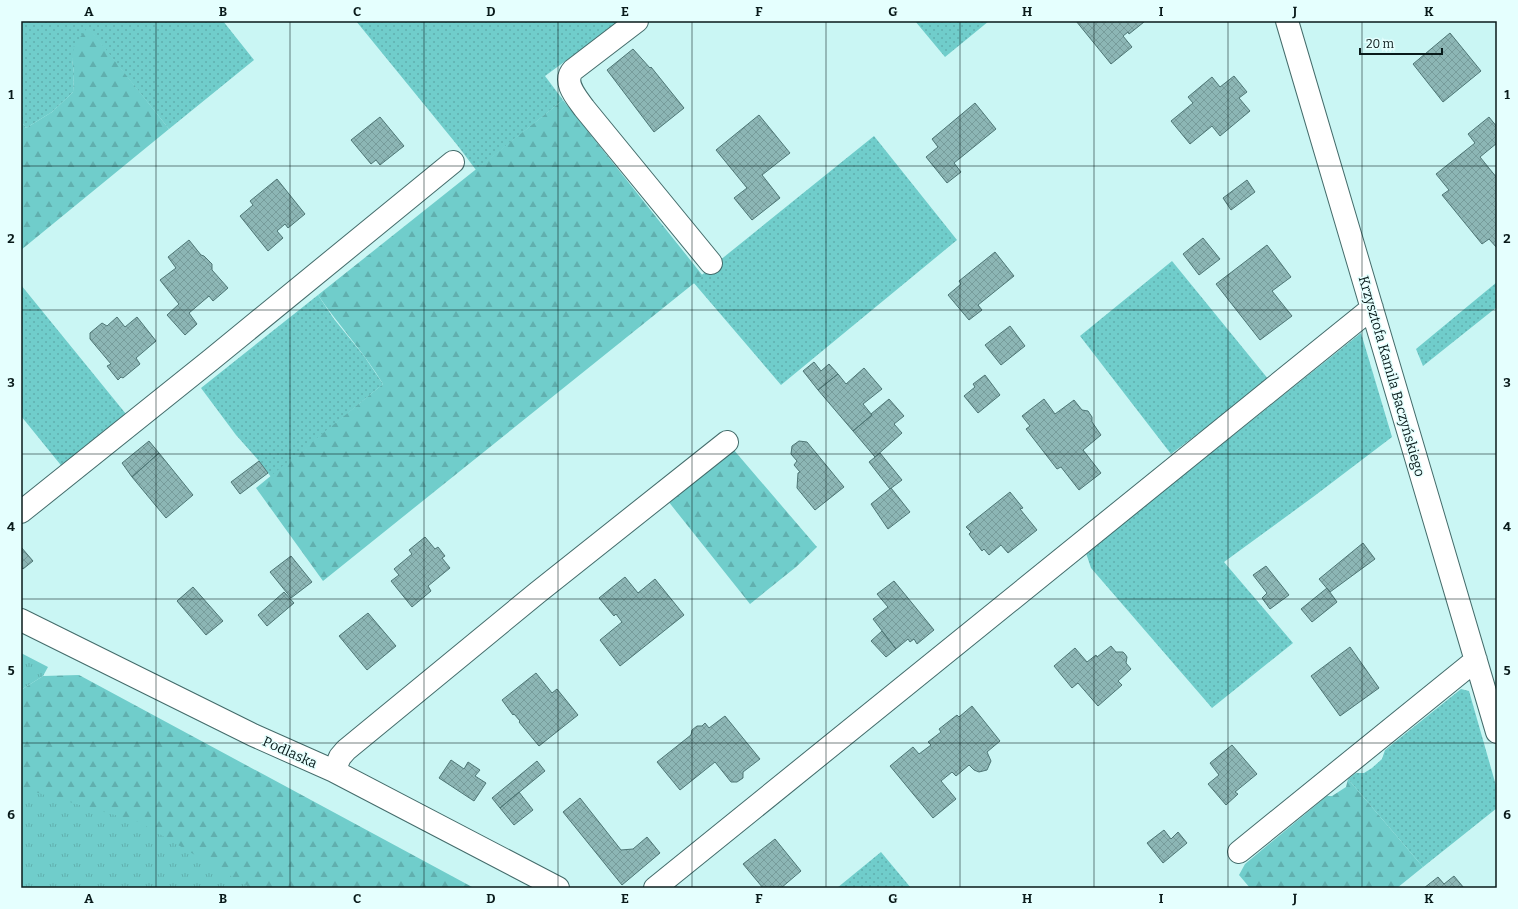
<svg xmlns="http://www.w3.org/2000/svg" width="1518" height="909" font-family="Bitter,serif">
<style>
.grass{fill:url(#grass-dots)}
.forest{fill:url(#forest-firs)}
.park{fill:url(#park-tufts)}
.building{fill:url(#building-cross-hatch);stroke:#4e7675}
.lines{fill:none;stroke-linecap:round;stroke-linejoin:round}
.minor-casing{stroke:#446c6b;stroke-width:24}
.minor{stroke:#fff;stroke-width:22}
.grid{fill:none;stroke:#091a1a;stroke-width:1;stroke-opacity:0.55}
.labels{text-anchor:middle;stroke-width:3;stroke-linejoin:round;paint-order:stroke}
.street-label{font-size:14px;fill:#091a1a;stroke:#e5fffe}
.neatline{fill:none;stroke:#091a1a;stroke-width:1.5}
.grid-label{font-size:13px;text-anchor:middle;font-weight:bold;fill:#091a1a}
</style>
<defs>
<pattern id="grass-dots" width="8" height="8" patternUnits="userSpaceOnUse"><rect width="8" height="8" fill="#70cdcb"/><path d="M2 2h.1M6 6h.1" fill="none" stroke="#60afae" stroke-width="1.8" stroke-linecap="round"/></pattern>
<pattern id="forest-firs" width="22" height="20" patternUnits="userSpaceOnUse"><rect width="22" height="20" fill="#70cdcb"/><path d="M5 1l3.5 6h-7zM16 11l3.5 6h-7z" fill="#60afae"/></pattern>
<pattern id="park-tufts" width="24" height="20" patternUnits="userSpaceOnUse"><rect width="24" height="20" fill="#70cdcb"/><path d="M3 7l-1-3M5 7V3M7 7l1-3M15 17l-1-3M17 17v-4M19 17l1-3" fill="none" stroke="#60afae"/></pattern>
<pattern id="building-cross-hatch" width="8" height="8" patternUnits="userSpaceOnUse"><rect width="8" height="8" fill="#8cb6b5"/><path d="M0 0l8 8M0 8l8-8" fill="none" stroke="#779c9b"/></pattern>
</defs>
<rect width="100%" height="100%" fill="#caf6f4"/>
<path class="grass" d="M21 21H223L254 60 169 129 88 28 72 60 74 73 73 92 52 112 26 128 21 121Z
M356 21H620L545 76 563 100 476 170 458 146Z
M915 21H989L945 57Z
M874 136 957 240 781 385 693 282Z
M1172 261 1269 380 1171 454 1080 336Z
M1497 282V307L1423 366 1416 349Z
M21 285 126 414 64 469 21 416Z
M318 295 334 319 364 356 383 384 271 477 259 461 236 435 201 388Z
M1361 333 1392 437 1313 497 1224 562 1293 643 1212 708 1091 568 1086 553Z
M1461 689 1469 691 1497 789V808L1423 867 1348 779 1356 773H1364L1372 768 1382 759 1385 750Z
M881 852 911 888H837Z"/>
<path class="forest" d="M88 27 169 129 21 250V121L26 128 52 112 73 92 74 73 72 60 74 45Z
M563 100 703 276 323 581 256 488 383 384C364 352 339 326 318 295Z
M733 449 817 547 796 567 750 604 668 501Z
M79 675 474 888H21V690L43 676Z
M1348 779 1423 867 1397 888H1250L1239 875 1245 864 1327 796H1332L1346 787Z"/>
<path class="park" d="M21 653 48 667 43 676 21 690Z
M21 788 139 822 251 888H21Z"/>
<path class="building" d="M1076 21H1143L1144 22 1129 34 1128 32 1123 36 1132 47 1111 64Z
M1450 33 1481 71 1443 102 1413 64Z
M633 49 650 68 651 67 684 108 654 132 607 70Z
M1234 76 1247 92 1239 98 1250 111 1220 136 1212 126 1190 144 1171 121 1193 103 1188 97 1212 77 1220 87Z
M975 103 996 129 954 163 961 172 947 183 926 157 938 147 932 139Z
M759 115 790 153 762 175 780 198 752 220 734 198 747 188 716 150Z
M380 117 404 146 380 165 376 160 371 164 351 140Z
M1489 117 1497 127V143L1480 157 1497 178V248L1489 239 1482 244 1442 195 1449 190 1436 174 1475 143 1468 134Z
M277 179 305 214 288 228 285 224 277 231 283 238 268 251 240 216 253 205 250 201Z
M1247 180 1255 192 1231 210 1223 198Z
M1203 238 1220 259 1199 275 1183 254Z
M189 240 201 255 204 256 212 264V270L228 288 213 301 209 296 189 313 197 324 185 335 167 315 179 304 160 280 176 268 168 257Z
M1267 245 1291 277 1272 291 1292 316 1260 340 1216 284Z
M995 252 1014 276 978 305 982 310 969 320 948 295 961 284 959 281Z
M117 317 125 327 137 317 156 341 136 358 140 364 123 378 121 377 118 380 107 366 111 364 90 339V333L102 323 107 326Z
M1010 326 1025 346 1001 365 985 345Z
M814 362 821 371 829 364 838 374 818 390 803 371Z
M864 368 882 389 863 404 872 415 853 431 818 390 838 374 846 384Z
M985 375 1000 395 978 413 964 396 975 387 973 384Z
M889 399 904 416 894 424 902 433 875 457 853 431 872 415 871 414Z
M1044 399 1055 414 1074 400 1082 410 1088 411 1092 417V422L1101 435 1083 450 1101 473 1079 490 1061 467 1057 469 1026 429 1030 426 1022 416Z
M149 441 159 453 132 477 122 463Z
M799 441 807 442 844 487 815 510 797 488 798 473 800 472 794 465 797 461 791 454 792 446Z
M159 453 193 495 166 518 132 477Z
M880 453 902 480 890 489 869 462Z
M259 461 268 473 240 494 231 482Z
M891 488 910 512 888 529 871 504Z
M1010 492 1023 508 1020 509 1037 530 1008 553 1001 545 989 555 984 549 982 551 969 534 971 532 966 527Z
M425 537 435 549 438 547 445 556 442 558 450 568 428 586 431 591 412 607 391 581 399 575 394 569 412 554 409 550Z
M1363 543 1375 559 1330 592 1319 579Z
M21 547 33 561 23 569 21 567Z
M291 556 312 582 291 598 270 572Z
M1266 566 1289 595 1270 609 1262 598 1267 593 1253 575Z
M625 577 638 593 655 579 684 615 620 666 600 640 622 622 616 614 614 616 599 598Z
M894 581 934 630 917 644 914 639 910 642 908 639 896 649 873 619 888 607 877 594Z
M193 587 223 621 206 635 177 601Z
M1327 588 1337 602 1312 622 1301 609Z
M284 592 294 603 267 626 258 615Z
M368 613 396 646 367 670 339 636Z
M882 631 896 649 886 657 871 641Z
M1111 646 1116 652H1123L1125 654 1127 657 1126 663 1131 669 1118 681 1122 685 1098 706 1078 683 1072 688 1054 666 1075 648 1087 662 1096 655 1097 657Z
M1350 647 1379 688 1340 716 1311 676Z
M536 673 552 693 557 689 578 715 539 746 519 722 520 721 514 714 513 715 502 700Z
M972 706 1000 741 987 752 991 761 987 770 979 772 974 770 969 765 956 776 952 772 941 781 956 799 933 818 890 766 913 747 919 754 931 745 928 742 941 732 939 729 957 715 959 717Z
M725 716 760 759 743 772V778L737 782H731L715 762 680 790 657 762 691 735 692 730 697 726H702L705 723 709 728Z
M1232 745 1257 774 1235 792 1238 794 1226 805 1208 784 1219 775 1210 763Z
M451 760 464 769 468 762 480 770 475 776 486 783 474 801 439 778Z
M537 761 545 771 500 808 492 798Z
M519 792 533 810 514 825 500 808Z
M580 798 621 850 633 849 647 837 660 853 622 885 563 812Z
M1164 830 1171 839 1178 832 1187 843 1163 863 1147 843Z
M775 839 801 871 781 888H763L743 864Z
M1454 876 1464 888H1424L1438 877 1444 884Z"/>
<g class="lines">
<defs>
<path id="minor" d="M637 21 573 70C562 82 577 98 584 108L711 263
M1287 21 1497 732
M21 512 212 359 453 162
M21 620 253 735 334 771 558 888
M334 771 340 757 346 750 537 593 727 442
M1239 852 1476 660
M655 888 1372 308"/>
</defs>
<use href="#minor" class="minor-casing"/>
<use href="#minor" class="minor"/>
</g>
<path class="grid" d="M156 21V888M290 21V888M424 21V888M558 21V888M692 21V888M826 21V888M960 21V888M1094 21V888M1228 21V888M1362 21V888M21 166H1497M21 310H1497M21 454H1497M21 599H1497M21 743H1497"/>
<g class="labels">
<g class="street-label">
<text transform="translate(1392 376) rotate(74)" y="5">Krzysztofa Kamila Baczyńskiego</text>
<text transform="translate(290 752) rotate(24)" y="5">Podlaska</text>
</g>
</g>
<rect width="1518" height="909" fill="none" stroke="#e5fffe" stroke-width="44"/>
<path d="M1360 48v6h82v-6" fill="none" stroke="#091a1a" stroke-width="2"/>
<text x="1366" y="48" font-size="12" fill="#091a1a" stroke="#e5fffe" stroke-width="3" paint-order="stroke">20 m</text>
<rect x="22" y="22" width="1474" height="865" class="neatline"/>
<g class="grid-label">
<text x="89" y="16">A</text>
<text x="223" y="16">B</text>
<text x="357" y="16">C</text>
<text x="491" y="16">D</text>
<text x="625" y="16">E</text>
<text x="759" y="16">F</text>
<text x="893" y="16">G</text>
<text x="1027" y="16">H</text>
<text x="1161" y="16">I</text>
<text x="1295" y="16">J</text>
<text x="1429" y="16">K</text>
<text x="11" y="99">1</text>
<text x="1507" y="99">1</text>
<text x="11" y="243">2</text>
<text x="1507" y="243">2</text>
<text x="11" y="387">3</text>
<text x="1507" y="387">3</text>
<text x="11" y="531">4</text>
<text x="1507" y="531">4</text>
<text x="11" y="675">5</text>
<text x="1507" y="675">5</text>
<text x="11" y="819">6</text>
<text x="1507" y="819">6</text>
<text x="89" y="903">A</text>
<text x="223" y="903">B</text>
<text x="357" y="903">C</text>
<text x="491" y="903">D</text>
<text x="625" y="903">E</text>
<text x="759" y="903">F</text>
<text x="893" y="903">G</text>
<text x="1027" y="903">H</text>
<text x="1161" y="903">I</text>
<text x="1295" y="903">J</text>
<text x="1429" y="903">K</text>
</g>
</svg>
